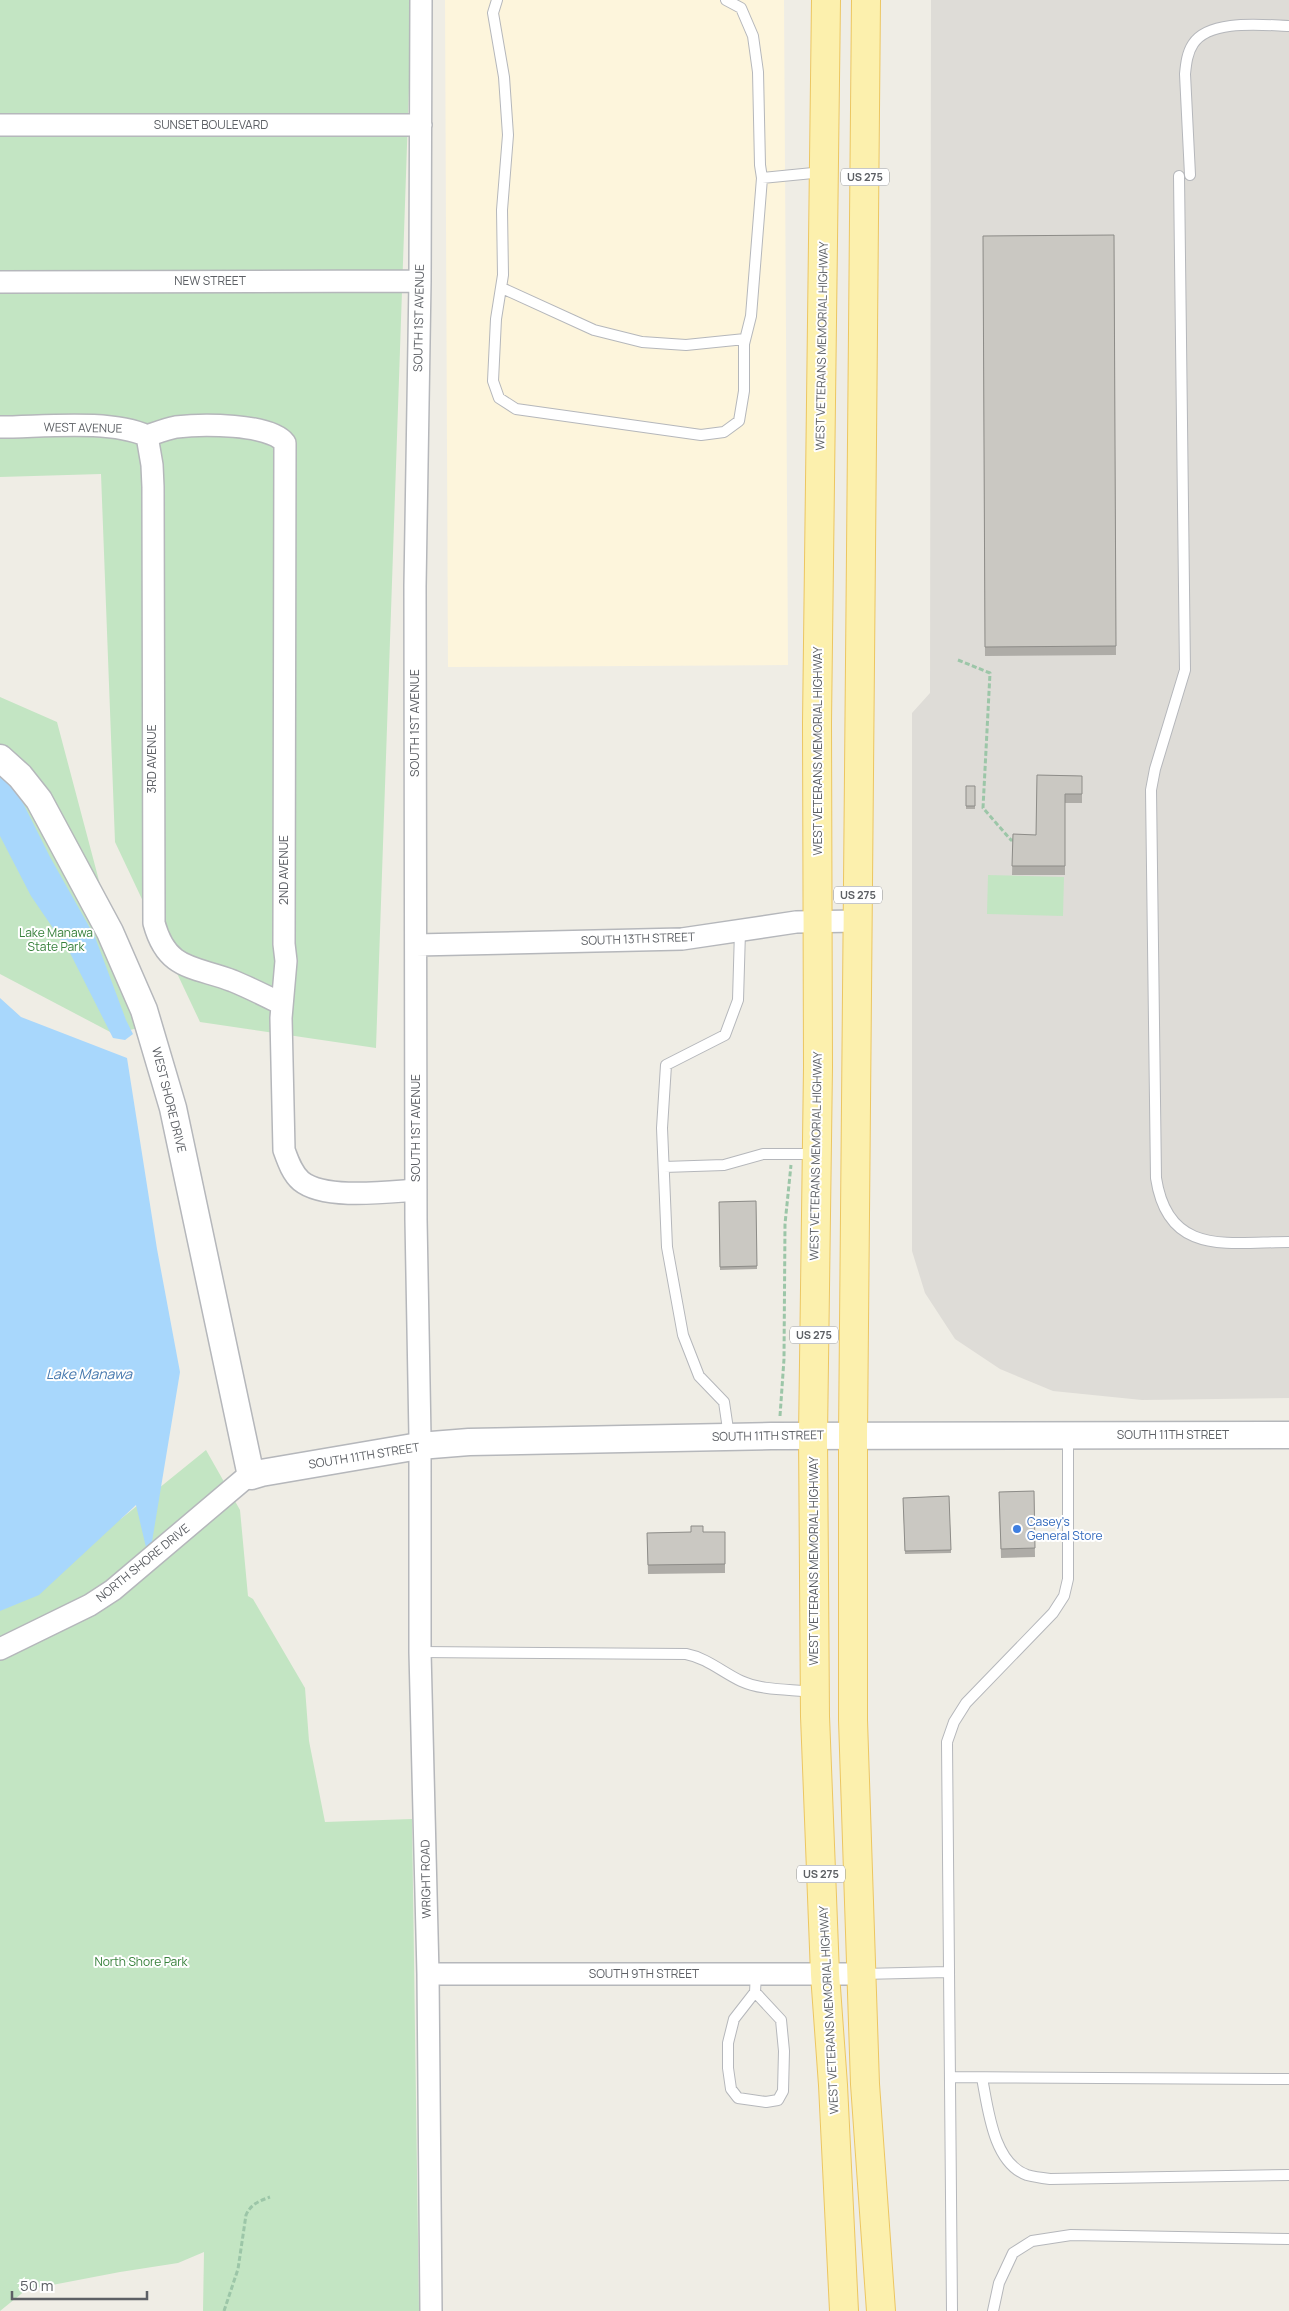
<svg xmlns="http://www.w3.org/2000/svg" width="1289" height="2311" font-family="Manrope,sans-serif">
<style>
.commercial{fill:#fdf5dc}
.industrial{fill:#dedcd7}
.green{fill:#c3e5c3}
.water{fill:#a8d7fc}
.lines{fill:none;stroke-linecap:round;stroke-linejoin:round}
.service-casing{stroke:#b5b7bb;stroke-width:12}
.minor-casing{stroke:#b5b7bb;stroke-width:24}
.tertiary-casing{stroke:#b5b7bb;stroke-width:29}
.primary-casing{stroke:#ecc661;stroke-width:30}
.path{stroke:#9cc6a8;stroke-width:3;stroke-dasharray:5 2.5;stroke-linecap:butt}
.service{stroke:#fff;stroke-width:10}
.minor{stroke:#fff;stroke-width:21}
.tertiary{stroke:#fff;stroke-width:26}
.primary{stroke:#fcf0ad;stroke-width:28}
.wall{fill:#aeaca7}
.building{fill:#cac8c2;stroke:#8d8c88}
.shop-dot{fill:#3f7fe0;stroke:#fff;stroke-width:2}
.labels{text-anchor:middle;stroke-width:4;stroke-linejoin:round;paint-order:stroke}
.shield{fill:#fff;stroke:#8e9093;stroke-width:1}
.shield-label{font-size:11px;font-weight:bold;fill:#5d6065}
.street-label{font-size:12px;fill:#5d6065;stroke:#fff}
.park-label{font-size:12px;fill:#38813c;stroke:#fff}
.shop-label{font-size:12px;fill:#366cbe;stroke:#fff;text-anchor:start}
.water-label{font-size:14px;font-style:italic;fill:#4578ae;stroke:#fff}
</style>
<rect width="100%" height="100%" fill="#efede5"/>
<path class="commercial" d="M445 0H784L788 665 448 667Z"/>
<path class="industrial" d="M931 0H1289V1398L1142 1400 1053 1391 1000 1369 955 1339 925 1293 912 1251V713L930 693Z"/>
<path class="green" d="M0 0H412L376 1048 200 1022 115 842 101 474 0 477Z
M0 697 57 722 138 1028 114 1034 0 974Z
M988 875 1064 877 1063 916 987 914Z
M206 1450 240 1510 248 1596 253 1599 305 1688 309 1741 325 1822 412 1819 419 2311H203L204 2252 178 2263 120 2272 26 2290 0 2311V1601L122 1518Z"/>
<path class="water" d="M0 772 22 801 50 857 95 937 126 1020 133 1034 125 1040 113 1038 70 953 31 896 0 836Z
M0 998 21 1017 127 1058 157 1249 180 1372 149 1560 136 1505 39 1595 0 1611Z"/>
<g class="lines">
<defs>
<path id="service" d="M497 0 493 13 504 77 508 135 502 210 503 275 496 319 493 381 499 398 516 409 701 435 724 432 739 421 744 391V344L751 316 762 178 760 165 758 72 753 36 741 8 726 0
M1190 175 1185 74C1186 64 1187 53 1193 44 1209 19 1262 25 1289 26
M1179 176 1185 670 1155 769 1151 790 1156 1178C1168 1257 1228 1242 1289 1242
M762 178 823 172
M502 288 594 330 642 342 686 345 745 339
M664 1167 724 1165 763 1154H815
M729 1436 724 1402 699 1376 683 1335 667 1247 662 1128 666 1065 725 1035 738 1000 740 931
M420 1652 686 1654C707 1658 722 1672 741 1681 763 1691 791 1689 814 1692
M862 1974 948 1972
M755 1992 781 2020 784 2051 783 2091 778 2100 766 2102 738 2098 731 2089 728 2068V2043L734 2019 755 1992 756 1974
M950 2077 1289 2079
M982 2078C988 2108 993 2163 1027 2175 1034 2177 1042 2178 1050 2179L1289 2175
M952 2311 947 1742 954 1722 966 1703 1053 1613 1064 1596 1068 1579V1436
M993 2311 999 2283 1013 2253 1032 2241 1071 2235 1289 2239"/>
<path id="minor" d="M421 0 420 281 415 586 416 1220 420 1437V1652L428 1974 431 2311
M0 125H421
M0 282 420 281
M0 427C42 427 110 419 147 436 156 433 166 429 176 427 200 424 270 423 285 443L284 944 286 961 281 1018 284 1150C288 1161 292 1173 301 1181 324 1200 387 1192 416 1190
M147 436 152 465 153 487 154 923C167 971 194 966 233 981 250 988 266 996 282 1004
M416 945 682 939 796 922 858 921
M0 1649 90 1605 113 1590 243 1480 251 1476
M428 1974H861"/>
<path id="tertiary" d="M0 758 20 776 39 800 110 932 144 1010 173 1108 251 1476 261 1473 419 1446 469 1442 771 1436 1289 1435"/>
<path id="primary" d="M826 0 817 723 818 1067 813 1436 815 1716 825 1974 833 2085 844 2311
M866 0 853 1436V1720L865 2084 881 2311"/>
</defs>
<use href="#service" class="service-casing"/>
<use href="#minor" class="minor-casing"/>
<use href="#tertiary" class="tertiary-casing"/>
<use href="#primary" class="primary-casing"/>
<path class="path" d="M958 660 990 673 983 808 1011 840H1017
M780 1416 784 1359 785 1224 791 1165
M224 2311 238 2269 246 2215C251 2204 259 2201 270 2197"/>
<use href="#service" class="service"/>
<use href="#minor" class="minor"/>
<use href="#tertiary" class="tertiary"/>
<use href="#primary" class="primary"/>
</g>
<path class="wall" d="M1114 235 1116 655 985 656 983 236Z
M1037 775 1082 776V803H1065V875H1012L1013 834 1036 835Z
M966 786H975V809H966Z
M756 1201 757 1269 720 1270 719 1202Z
M1034 1491 1035 1557 1001 1558 999 1492Z
M949 1496 951 1553 905 1554 903 1498Z
M725 1532V1573L648 1574 647 1533Z"/>
<path class="building" d="M1114 235 1116 646 985 647 983 236Z
M1037 775 1082 776V794H1065V866H1012L1013 834 1036 835Z
M966 786H975V806H966Z
M756 1201 757 1266 720 1267 719 1202Z
M1034 1491 1035 1548 1001 1549 999 1492Z
M949 1496 951 1550 905 1551 903 1498Z
M691 1526H703V1532H725V1564L648 1565 647 1533 691 1532Z"/>
<circle class="shop-dot" cx="1017" cy="1529" r="5"/>
<g class="labels">
<g class="shield">
<rect x="841" y="168.5" width="48" height="17" rx="4"/>
<rect x="834" y="886.5" width="48" height="17" rx="4"/>
<rect x="790" y="1326.5" width="48" height="17" rx="4"/>
<rect x="797" y="1865.5" width="48" height="17" rx="4"/>
</g>
<g class="shield-label">
<text x="865" y="181">US 275</text>
<text x="858" y="899">US 275</text>
<text x="814" y="1339">US 275</text>
<text x="821" y="1878">US 275</text>
</g>
<g class="street-label">
<text x="211" y="129">SUNSET BOULEVARD</text>
<text x="210" y="285">NEW STREET</text>
<text transform="translate(419 318) rotate(-89)" y="4">SOUTH 1ST AVENUE</text>
<text transform="translate(822 346) rotate(-89)" y="4">WEST VETERANS MEMORIAL HIGHWAY</text>
<text transform="translate(83 428) rotate(1)" y="4">WEST AVENUE</text>
<text transform="translate(415 723) rotate(-90)" y="4">SOUTH 1ST AVENUE</text>
<text transform="translate(818 751) rotate(-90)" y="4">WEST VETERANS MEMORIAL HIGHWAY</text>
<text transform="translate(152 759) rotate(-90)" y="4">3RD AVENUE</text>
<text transform="translate(284 870) rotate(-90)" y="4">2ND AVENUE</text>
<text transform="translate(638 939) rotate(-2)" y="4">SOUTH 13TH STREET</text>
<text transform="translate(169 1100) rotate(76)" y="4">WEST SHORE DRIVE</text>
<text transform="translate(416 1128) rotate(-90)" y="4">SOUTH 1ST AVENUE</text>
<text transform="translate(816 1156) rotate(-89)" y="4">WEST VETERANS MEMORIAL HIGHWAY</text>
<text x="1173" y="1439">SOUTH 11TH STREET</text>
<text transform="translate(768 1436) rotate(-1)" y="4">SOUTH 11TH STREET</text>
<text transform="translate(364 1456) rotate(-9)" y="4">SOUTH 11TH STREET</text>
<text transform="translate(814 1561) rotate(-90)" y="4">WEST VETERANS MEMORIAL HIGHWAY</text>
<text transform="translate(143 1563) rotate(-39)" y="4">NORTH SHORE DRIVE</text>
<text transform="translate(426 1879) rotate(-91)" y="4">WRIGHT ROAD</text>
<text x="644" y="1978">SOUTH 9TH STREET</text>
<text transform="translate(829 2010) rotate(-93)" y="4">WEST VETERANS MEMORIAL HIGHWAY</text>
</g>
<g class="park-label">
<text x="56" y="937">Lake Manawa<tspan x="56" dy="14">State Park</tspan></text>
<text x="141" y="1966">North Shore Park</text>
</g>
<g class="shop-label">
<text x="1027" y="1526">Casey's<tspan x="1027" dy="14">General Store</tspan></text>
</g>
<g class="water-label">
<text x="89" y="1379">Lake Manawa</text>
</g>
</g>
<path d="M12 2291v8h135v-8" fill="none" stroke="#5d6065" stroke-width="2.5"/>
<text x="20" y="2291" font-size="15" fill="#5d6065" stroke="#ffffff" stroke-width="4" paint-order="stroke">50 m</text>
</svg>
